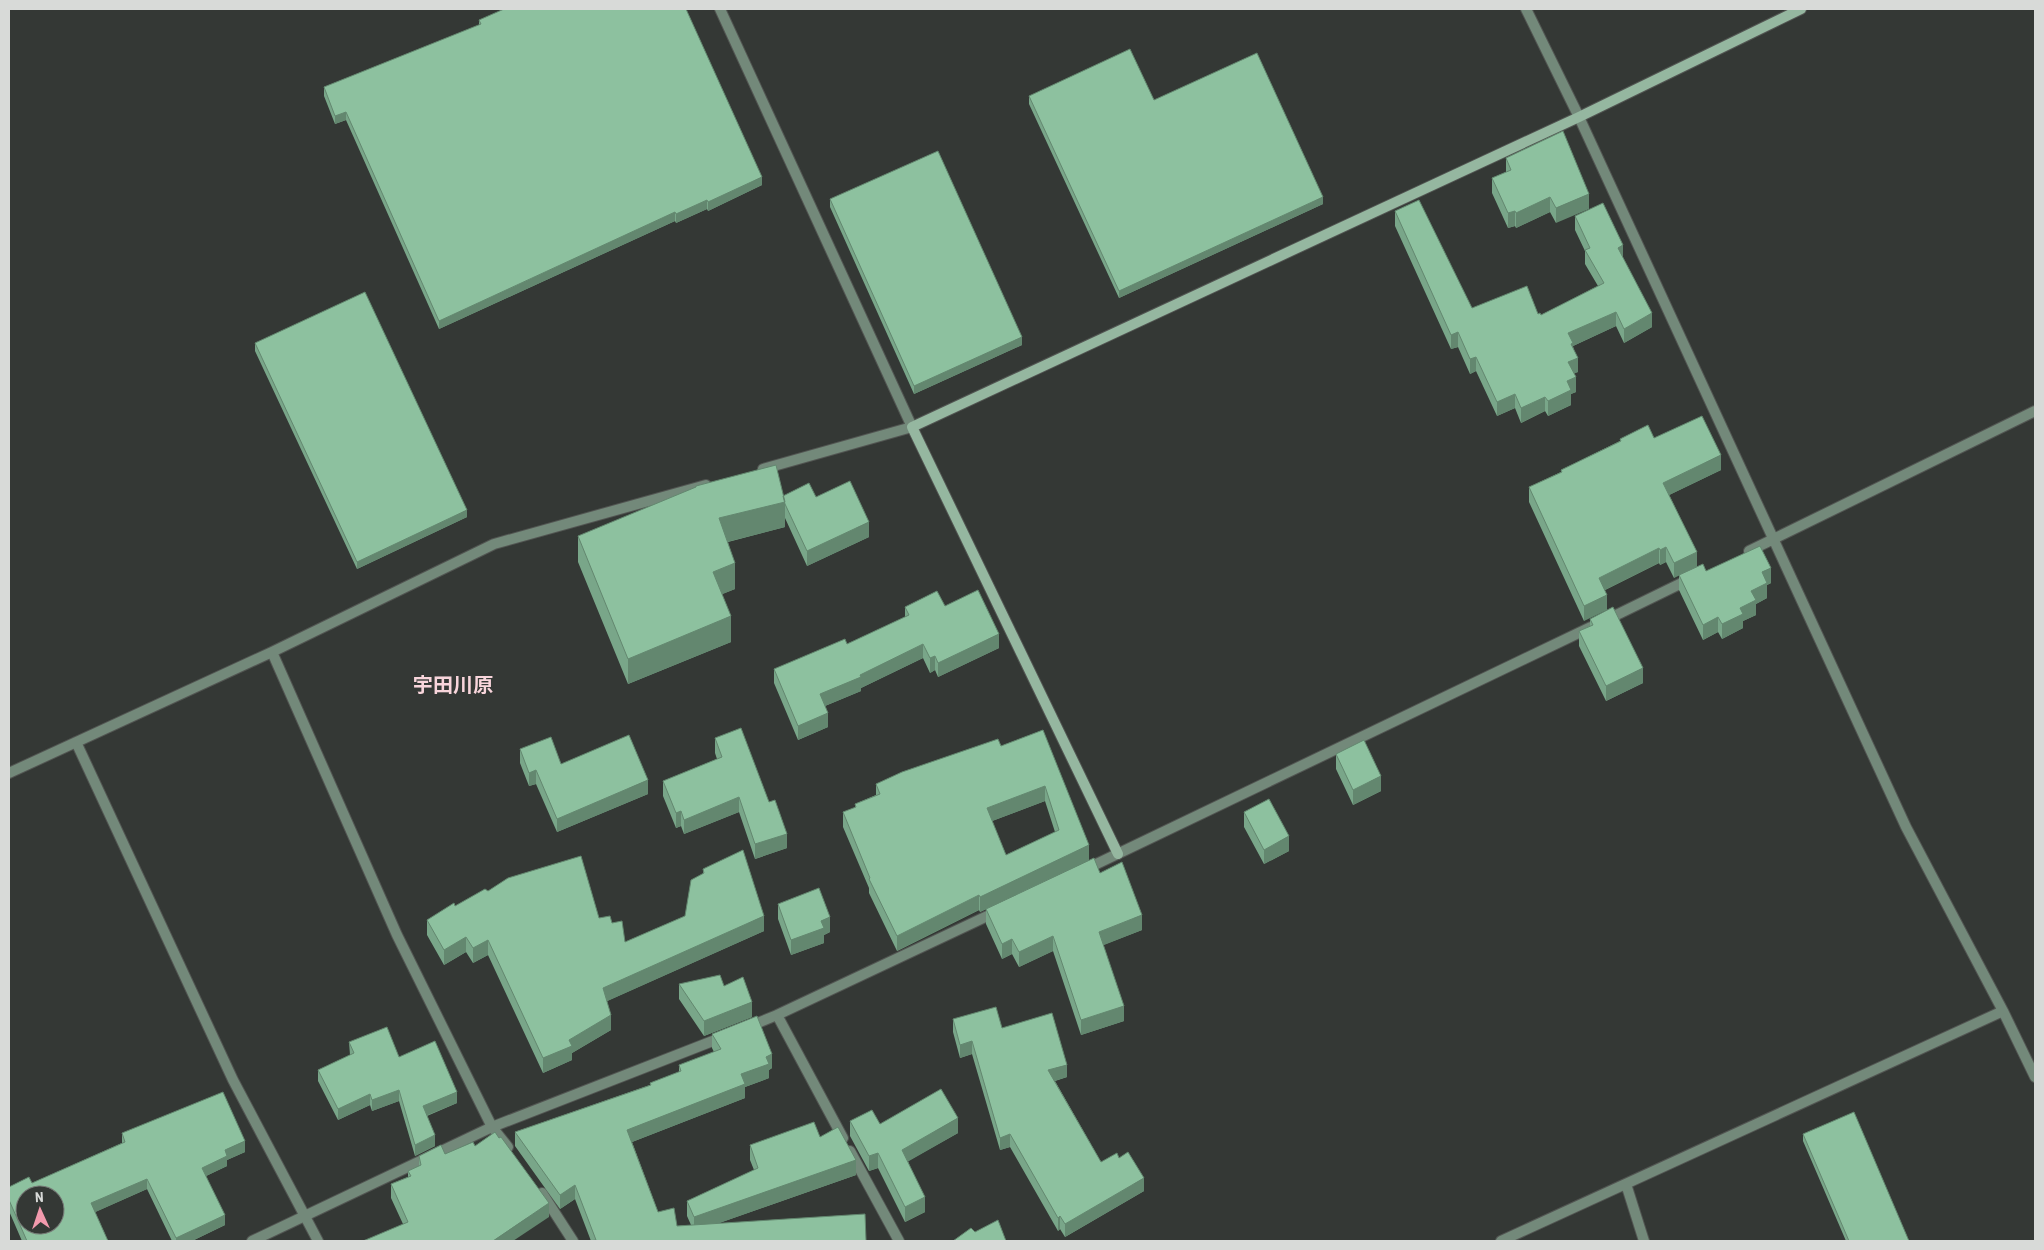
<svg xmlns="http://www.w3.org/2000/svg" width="2044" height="1250" font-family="'Roboto Condensed','Noto Sans JP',sans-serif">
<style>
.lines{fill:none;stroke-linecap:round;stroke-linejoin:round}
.street-casing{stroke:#525552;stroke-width:12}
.secondary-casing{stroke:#525552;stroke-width:12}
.street{stroke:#73897a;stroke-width:10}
.secondary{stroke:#95b7a0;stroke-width:10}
.wall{fill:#79a689;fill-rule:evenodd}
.shaded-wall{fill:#63876f}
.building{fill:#8dc19f;stroke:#63876f;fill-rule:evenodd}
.labels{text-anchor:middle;stroke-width:5;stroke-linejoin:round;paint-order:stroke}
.quarter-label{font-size:20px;font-weight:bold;fill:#f8d5db;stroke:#343835}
</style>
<rect width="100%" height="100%" fill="#343835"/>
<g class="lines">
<defs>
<path id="street" d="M720 9 912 427 763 469
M1526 9 1579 117 1906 827 2003 1011 2035 1077
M1749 551 2035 411
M1604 621 1690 579
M272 652 397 935 492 1127 508 1147
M76 742 233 1080 318 1241
M9 773 272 652 494 544 706 485
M1086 869 1591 627
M777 1015 843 1138
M748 1027 777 1015 998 911
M850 1151 899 1241
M1626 1184 1644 1241
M542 1193 573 1241
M252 1241 492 1127 723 1037
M1501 1241 2003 1011"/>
<path id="secondary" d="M1118 854 912 427 1579 117 1801 9"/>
</defs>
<use href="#street" class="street-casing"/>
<use href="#secondary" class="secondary-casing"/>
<use href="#street" class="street"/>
<use href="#secondary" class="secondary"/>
</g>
<path class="wall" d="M479 20 762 185 708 211 707 209 676 223 675 221 439 329 346 120 335 124 324 96V87L479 25Z
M1029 96 1154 100 1323 204 1119 298 1029 104Z
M1563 131 1556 223 1550 212 1516 228 1515 226 1508 228 1492 193V178L1506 172V158Z
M830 199 1022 345 914 394 830 207Z
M1395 211 1472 308 1538 314 1541 315 1598 286 1585 264V251L1575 230V216L1623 258 1652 327 1624 343 1616 326 1573 346 1578 372 1574 373 1576 392 1571 394V405L1548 416 1545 411 1521 423 1515 408 1497 416 1476 371 1470 374 1458 347 1451 349 1395 226Z
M255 343 467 517 357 569 255 351Z
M1654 438 1721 470 1669 495 1697 552 1674 578 1666 562 1660 565 1659 563 1605 590 1584 621 1529 502V487L1561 472V470L1620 441V439Z
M783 496 816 497 869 537 807 566 785 518V527L728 542 735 589 722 594 731 642 628 684 578 562V536Z
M1679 575 1771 583 1767 585V598L1756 604V615L1743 621V628L1722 639 1718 632 1703 640 1679 590Z
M945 606 999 648 938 677 935 670 930 673 923 658 861 688V691L825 706 828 727 798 740 774 683V669L847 644 905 617V607Z
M1590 619 1643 683 1606 701 1579 646V631L1590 626Z
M1043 730 1089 860 980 912 979 910 897 951 869 893V888L843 827V812L855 808V804L876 795V784L1001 746ZM1045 801 1055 832 1006 855 992 821Z
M715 738 769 802 787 848 755 859 739 812 684 834 681 826 676 828 663 796V781L717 759 715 753Z
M520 749 561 764 648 794 557 832 536 784 529 786 520 763Z
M1336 754 1381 791 1353 805 1336 769Z
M1244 812 1289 851 1264 864 1244 827Z
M703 869 764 931 607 1001 611 1030 572 1053V1060L543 1073 488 955 473 963 466 952 444 965 427 935V920L488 891 599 918 612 923 625 942 685 916 703 874Z
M1100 873 1142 930 1103 945 1124 1021 1081 1035 1053 951 1019 967 1012 954 1002 959 986 924V909Z
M778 904 830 932 824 935V943L791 955 778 919Z
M679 984 724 986 752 1017 704 1036 679 999Z
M953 1019 1002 1028 1067 1077 1055 1081 1101 1162 1144 1191 1065 1237 1060 1229 1058 1231 1010 1147 1000 1150 972 1054 960 1058 953 1032Z
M712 1034 772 1068 769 1070V1078L745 1087V1098L632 1142 658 1212 677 1226 691 1225 687 1216V1201L754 1170 750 1160V1145L820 1137 856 1175 719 1223 866 1240 591 1241 575 1199 560 1209 515 1146V1132L650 1085V1083L679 1072V1065L714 1052 712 1048Z
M349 1042 399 1057 457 1103 427 1116 435 1146 415 1156 399 1101 372 1111 370 1105 338 1120 318 1081V1070L350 1055Z
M850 1121 958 1133 908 1161 925 1212 905 1222 878 1168 869 1171 850 1136Z
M122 1133 245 1152 227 1160V1166L206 1176 225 1225 192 1241H172L147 1189 95 1212 108 1241H22L9 1211V1187L32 1183 122 1143Z
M1803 1134 1909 1241H1846L1803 1141Z
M475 1146 549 1217 403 1224 391 1198V1184L408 1177V1171L419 1166V1156L445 1154Z"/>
<path class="shaded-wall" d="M346 112V120L335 124V116Z
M762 177V185L708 211V202Z
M1589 194V209L1556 223V208Z
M1323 197V204L1119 298V291Z
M1550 197V212L1516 228V213Z
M707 200V209L676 223V214Z
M1515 211V226L1508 228V213Z
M675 212V221L439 329V321Z
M1623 245V260L1618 248Z
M1616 312V326L1573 346V357L1568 333Z
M1652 313V327L1624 343V329Z
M1458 332V347L1451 349V335Z
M1022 337V345L914 394V386Z
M1476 357V371L1470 374V359Z
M1578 358V372L1568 376V362Z
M1576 377V392L1571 394V405L1548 416V401L1567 381Z
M1515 394V408L1497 416V402Z
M1545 397V411L1521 423V408Z
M1721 455V470L1663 498V483Z
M785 502V527L719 544V518Z
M467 510V517L357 569V562Z
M869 522V537L807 566V551Z
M1666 547V562L1660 565V550Z
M1659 548V563L1599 593V578Z
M1697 552V567L1674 578V563Z
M735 563V589L713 598V572Z
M1771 568V583L1767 585V598L1756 604V615L1743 621V628L1722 639V624L1740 608 1751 591 1762 572Z
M1607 595V610L1584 621V606Z
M731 616V642L628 684V659Z
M1718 617V632L1703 640V625Z
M999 634V648L938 677V663Z
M923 644V658L861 688V691L820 708V694Z
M935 656V670L930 673V658Z
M1643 668V683L1606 701V686Z
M828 713V727L798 740V726Z
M536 770V784L529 786V773Z
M1381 776V791L1353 805V790Z
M648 780V794L557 832V819Z
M1045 786V801L987 823V808Z
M739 797V812L684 834V820Z
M681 811V826L676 828V813Z
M787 834V848L755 859V844Z
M1289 836V851L1264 864V850Z
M1089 845V860L980 912V897Z
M979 895V910L897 951V936Z
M1142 915V930L1099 947V932Z
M764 916V931L603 1003V988Z
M830 917V932L824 935V943L791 955V940L821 921Z
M1053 936V951L1019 967V952Z
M466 937V952L444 965V950Z
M1012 939V954L1002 959V944Z
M488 940V955L473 963V948Z
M752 1002V1017L704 1036V1021Z
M1124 1006V1021L1081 1035V1020Z
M611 1015V1030L572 1053V1060L543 1073V1058L569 1040Z
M972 1041V1054L960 1058V1045Z
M772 1054V1068L769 1070V1078L745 1087V1098L627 1144V1130L741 1074 766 1057Z
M1067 1065V1077L1048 1083V1070Z
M399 1090V1101L372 1111V1100Z
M457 1092V1103L423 1117V1106Z
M370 1094V1105L338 1120V1109Z
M958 1118V1133L902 1165V1150Z
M1010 1134V1147L1000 1150V1138Z
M435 1135V1146L415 1156V1145Z
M245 1141V1152L227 1160V1166L202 1178V1168L225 1150Z
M878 1153V1168L869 1171V1156Z
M856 1160V1175L694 1232V1217Z
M1144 1178V1191L1065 1237V1224Z
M147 1179V1189L91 1214V1203Z
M575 1185V1199L560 1209V1195Z
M925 1197V1212L905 1222V1207Z
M549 1203V1217L513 1241H493Z
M225 1215V1225L192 1241H176V1238Z
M1060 1216V1229L1058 1231V1218Z"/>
<path class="building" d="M504 9H686L762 177 708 202 707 200 676 214 675 212 439 321 346 112 335 116 324 87 481 24 479 20Z
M1130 49 1154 100 1257 53 1323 197 1119 291 1029 96Z
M1563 131 1589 194 1556 208 1550 197 1516 213 1515 211 1508 213 1492 178 1511 170 1506 158Z
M938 151 1022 337 914 386 830 199Z
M1419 200 1472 308 1527 286 1538 314 1540 313 1541 315 1604 283 1585 250 1590 248 1575 216 1603 203 1623 245 1618 248 1652 313 1624 329 1616 312 1568 333 1573 343 1571 344 1578 358 1568 362 1576 377 1567 381 1571 390 1548 401 1545 397 1521 408 1515 394 1497 402 1476 357 1470 359 1458 332 1451 335 1395 211Z
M365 292 467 510 357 562 255 343Z
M1702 416 1721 455 1663 483 1697 552 1674 563 1666 547 1660 550 1659 548 1599 578 1607 595 1584 606 1529 487 1562 472 1561 470 1621 441 1620 439 1648 425 1654 438Z
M776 465 785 502 719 518 735 563 713 572 731 616 628 659 578 536 696 487V486Z
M850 481 869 522 807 551 785 504 783 496 809 483 816 497Z
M1760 546 1771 568 1762 572 1767 583 1751 591 1756 600 1740 608 1743 614 1722 624 1718 617 1703 625 1679 575 1703 564 1706 571Z
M978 590 999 634 938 663 935 656 930 658 923 644 860 675 861 677 820 694 828 713 798 726 774 669 845 639 847 644 909 615 905 607 937 591 945 606Z
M1613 607 1643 668 1606 686 1579 631 1593 625 1590 619Z
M741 728 769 802 775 800 787 834 755 844 739 797 684 820 681 811 676 813 663 781 722 757 715 738Z
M1043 730 1089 845 980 897 979 895 897 936 869 879 870 878 843 812 856 807 855 804 880 794 876 784 902 772 998 739 1001 746ZM1045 786 1059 830 1006 855 987 808Z
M629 735 648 780 557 819 536 770 529 773 520 749 551 737 561 764Z
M1364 740 1381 776 1353 790 1336 754Z
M1269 799 1289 836 1264 850 1244 812Z
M743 850 764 916 603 988 611 1015 569 1040 572 1046 543 1058 488 940 473 948 466 937 444 950 427 920 454 903 455 906 485 889 488 891 508 878 581 856 599 918 610 916 612 923 622 921 625 942 685 916 691 880 704 873 703 869Z
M1094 858 1100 873 1122 862 1142 915 1099 932 1124 1006 1081 1020 1053 936 1019 952 1012 939 1002 944 986 909Z
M819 888 830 917 821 921 824 928 791 940 778 904Z
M720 975 724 986 743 977 752 1002 704 1021 679 984Z
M996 1007 1002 1028 1052 1013 1067 1065 1048 1070 1101 1162 1117 1153 1119 1158 1128 1152 1144 1178 1065 1224 1060 1216 1058 1218 1010 1134 1000 1138 972 1041 960 1045 953 1019Z
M757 1016 772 1054 766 1057 769 1064 741 1074 745 1084 627 1130 658 1212 674 1208 677 1226 865 1214 866 1240 867 1241H589L596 1240 575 1185 560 1195 515 1132 651 1085 650 1083 681 1071 679 1065 721 1049 712 1034Z
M387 1027 399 1057 435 1041 457 1092 423 1106 435 1135 415 1145 399 1090 372 1100 370 1094 338 1109 318 1070 354 1053 349 1042Z
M941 1089 958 1118 902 1150 925 1197 905 1207 878 1153 869 1156 850 1121 872 1110 880 1124Z
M223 1092 245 1141 225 1150 227 1156 202 1168 225 1215 176 1238 147 1179 91 1203 108 1241H27L9 1200V1187L29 1177 32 1183 125 1142 122 1133ZM25 1195H55V1225H25Z
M1854 1112 1909 1241H1849L1803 1134Z
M814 1122 820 1137 838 1127 856 1160 694 1217 687 1201 758 1168 750 1145Z
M495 1132 499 1138 501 1137 549 1203 493 1241H363L408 1222 391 1184 411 1176 408 1171 421 1165 419 1156 441 1145 445 1154 473 1142 475 1146Z
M998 1220 1006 1241H953L971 1228 975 1232Z"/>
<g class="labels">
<g class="quarter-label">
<text x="453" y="692">宇田川原</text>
</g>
</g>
<rect width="2044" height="1250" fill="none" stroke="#d8dad8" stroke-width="20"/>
<g transform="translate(40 1210) rotate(357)"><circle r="24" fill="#343835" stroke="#767976"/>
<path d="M0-4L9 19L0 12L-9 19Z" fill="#f29aad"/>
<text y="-8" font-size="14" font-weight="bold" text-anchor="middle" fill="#d8dad8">N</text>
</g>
</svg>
